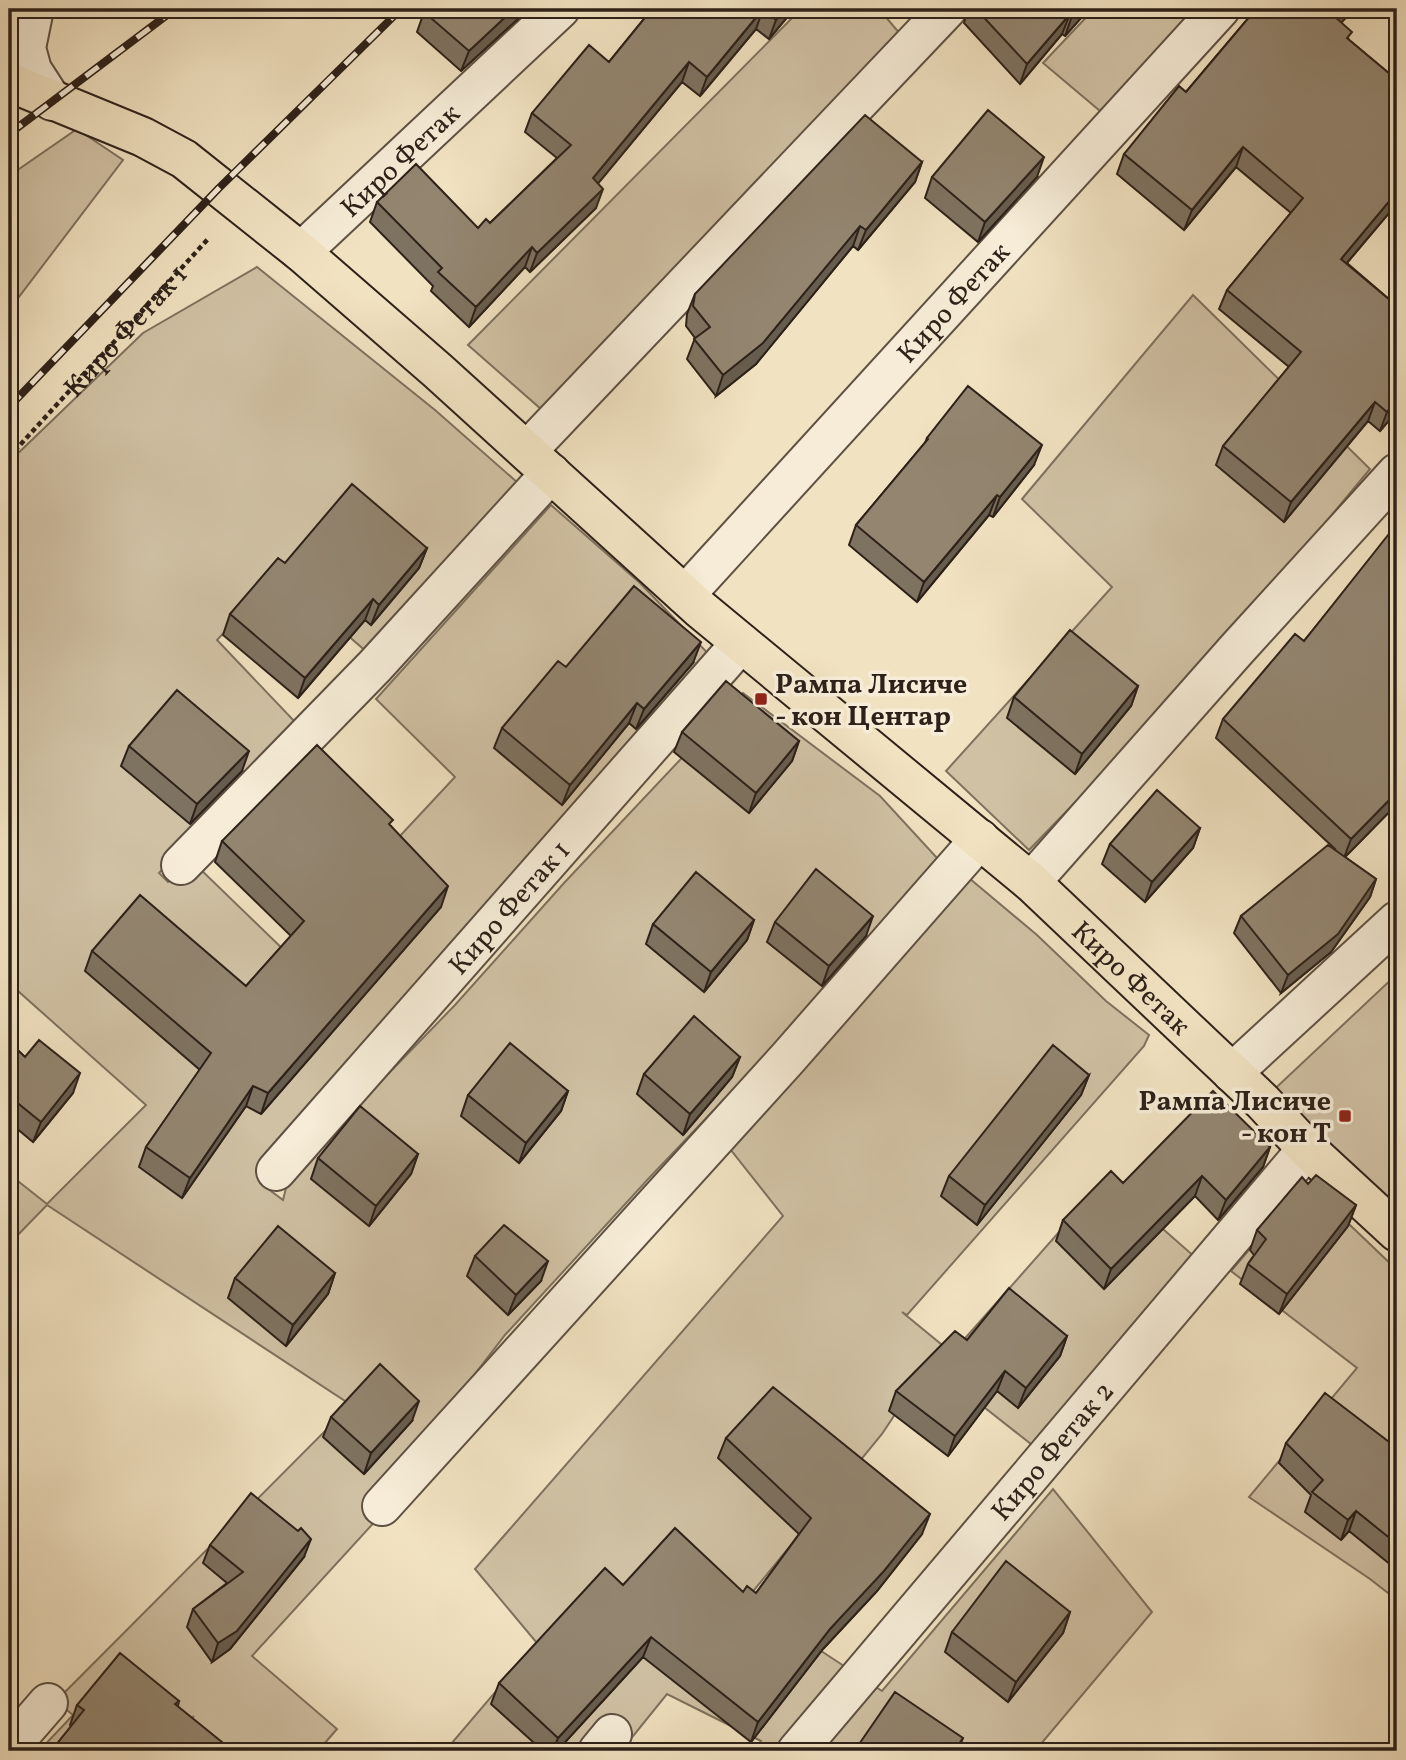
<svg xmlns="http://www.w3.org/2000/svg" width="1406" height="1760" font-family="Vollkorn,serif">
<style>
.green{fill:#d0c1a4;stroke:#7e715e;stroke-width:2}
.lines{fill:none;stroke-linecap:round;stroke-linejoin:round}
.minor-casing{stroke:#5e5143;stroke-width:42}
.major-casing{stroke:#2d2119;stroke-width:42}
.path{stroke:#2d2119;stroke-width:4.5;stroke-dasharray:5 3.5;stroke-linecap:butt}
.minor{stroke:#f6ecd7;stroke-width:38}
.major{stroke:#f1e2c1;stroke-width:38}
.rail-casing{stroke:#2d2119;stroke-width:8}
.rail{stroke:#f6ecd7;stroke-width:5;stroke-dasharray:16;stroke-linecap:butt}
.wall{fill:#7e7260;stroke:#2d2119;stroke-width:2}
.shaded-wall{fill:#675d4e;stroke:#2d2119;stroke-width:2}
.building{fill:#938570;stroke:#2d2119;stroke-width:2}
.poi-dot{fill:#8f2418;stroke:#f6ecd7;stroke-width:2.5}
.labels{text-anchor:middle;stroke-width:7;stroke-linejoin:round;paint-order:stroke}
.street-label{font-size:28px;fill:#2d2119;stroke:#f6ecd7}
.poi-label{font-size:28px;font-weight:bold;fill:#2d2119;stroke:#f6ecd7;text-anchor:start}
</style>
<rect width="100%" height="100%" fill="#f1e2c1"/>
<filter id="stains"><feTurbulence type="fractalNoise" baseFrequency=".00286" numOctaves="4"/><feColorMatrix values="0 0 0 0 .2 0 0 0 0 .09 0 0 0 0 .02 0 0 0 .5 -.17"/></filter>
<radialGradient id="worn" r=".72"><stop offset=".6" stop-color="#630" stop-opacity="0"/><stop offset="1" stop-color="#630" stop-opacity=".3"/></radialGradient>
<path class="green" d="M801 9H879L901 35 541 409 468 345Z
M1094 9H1214L1112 121 1043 63Z
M77 129 123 160 9 310V176Z
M257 267 435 410 518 483 368 653 278 575 217 640 297 724 159 873 168 882 193 862 289 955 455 777 376 699 551 505 640 583 724 670 263 1185 283 1200 289 1176 455 1005 564 883 743 693 880 796 938 859 799 1021 650 1177 505 1335 372 1508 379 1517 252 1656 337 1729 318 1751H162L194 1716 159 1751H39L73 1715 56 1701 351 1405 47 1205 9 1244V1174L47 1204 146 1105 9 983V462L143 333Z
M1193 295 1370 469 1202 671 1029 850 946 771 1112 587 1022 499Z
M963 873 1037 935 1106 1001 1149 1035 1144 1046 907 1315 902 1312 952 1353 1106 1179 1204 1265 1041 1452 937 1370 898 1410 882 1434 745 1601 882 1691 1053 1489 1152 1612 1035 1751H754L761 1741 667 1694 621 1751H445L537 1643 475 1569 783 1216 723 1140Z
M1397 974V1232L1262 1101Z
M1306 1183 1397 1270V1600L1370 1579 1249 1497 1357 1368 1231 1271Z"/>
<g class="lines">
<defs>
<g id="minor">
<path d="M34 9 26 48 32 70 52 101"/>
<path id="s2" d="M301 252 560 9"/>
<path d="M527 451 947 9"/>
<path id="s3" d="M685 595 1220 9"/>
<path d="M181 865 375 666 551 473"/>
<path d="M1031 882 1237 649 1397 473"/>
<path d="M1232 1073 1397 921"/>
<path id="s4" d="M276 1171 741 643"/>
<path d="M382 1506 788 1058 980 839"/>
<path d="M9 1748 48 1703"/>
<path d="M598 1751 612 1734"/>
<path id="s5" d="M797 1751 1307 1149"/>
</g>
<g id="major">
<path id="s6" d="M9 82 143 137 184 159 301 252 438 371 699 608 1031 882 1262 1101 1307 1149 1397 1232"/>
</g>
</defs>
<use href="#minor" class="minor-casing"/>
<use href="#major" class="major-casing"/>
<path class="path" id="s1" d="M9 457 208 239"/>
<use href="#minor" class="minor"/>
<use href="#major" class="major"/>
<defs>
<path id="rail" d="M9 134 175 9
M9 407 219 188 401 9"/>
</defs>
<use href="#rail" class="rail-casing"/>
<use href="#rail" class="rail"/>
</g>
<path class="wall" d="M427 9H527L520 17 461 71 417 32 424 12Z
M652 9H794L769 39 756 29 700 96 682 82 598 183 596 208 530 272 525 267 469 327 431 291 433 286 370 222 377 202 478 228 490 223 557 158 525 132 532 113 609 62Z
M968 9H1089L1065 36 1062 34 1020 84 964 23Z
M1256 9H1354L1341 22 1349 40 1397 80V217L1396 219 1389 213 1347 263 1397 306V411L1380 431 1368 421 1284 522 1216 465 1223 446 1289 367 1219 309 1227 290 1291 213 1236 167 1184 230 1117 174 1124 154 1186 92Z
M922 162 915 182 858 250 853 246 756 364 716 396 687 359 695 338 686 326 687 314 695 294Z
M932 177H1037L978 242 925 198Z
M927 438 1034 465 993 517 989 515 917 602 849 545 856 525 925 443Z
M1397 527V804L1345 857 1376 879 1370 897 1331 952 1281 993 1234 933 1241 916 1335 849 1216 738 1223 719 1304 641Z
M427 548 419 568 371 625 365 620 298 698 223 635 230 614 285 563Z
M693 663 636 729 629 723 562 805 494 748 502 728 566 667Z
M1138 686 1131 706 1075 774 1007 718 1014 697Z
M682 732 799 741 792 761 749 813 674 752Z
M129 746 242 771 190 824 121 766Z
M391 826 441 907 261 1114 246 1106 182 1198 139 1167 146 1147 200 1070 85 971 92 951 246 986 291 936 215 862 222 841Z
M1200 828 1193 848 1145 902 1102 864 1110 844Z
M754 920 747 940 704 992 646 944 653 924Z
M775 922 866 936 822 986 767 942Z
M9 1042 25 1057 73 1093 33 1142 9 1122Z
M740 1057 732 1077 683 1135 637 1094 644 1074Z
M1089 1075 1081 1095 977 1225 941 1196 949 1176Z
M568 1091 561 1111 519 1163 461 1116 468 1095Z
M1270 1147 1263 1167 1218 1220 1195 1196 1104 1289 1056 1241 1063 1220 1123 1183Z
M418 1154 411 1174 369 1226 311 1179 318 1158Z
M1308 1184 1356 1205 1348 1226 1279 1314 1240 1284 1248 1264 1254 1255 1250 1250 1257 1230Z
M475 1256 541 1281 508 1315 467 1276Z
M335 1273 328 1294 286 1346 228 1298 235 1278Z
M1067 1336 1060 1356 1018 1408 997 1391 948 1456 889 1411 896 1391Z
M331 1417 412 1421 364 1474 323 1437Z
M726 1438 922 1534 877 1591 823 1649 751 1742 643 1657 557 1751H543L491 1704 499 1683 623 1585 756 1593 799 1534 718 1458Z
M1286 1443 1397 1448V1570L1349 1531 1341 1540 1305 1512 1311 1495 1279 1463Z
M210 1545 304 1557 230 1649 212 1662 187 1627 193 1609 227 1583 203 1563Z
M1070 1612 1063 1633 1008 1702 945 1652 952 1632Z
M179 1701 178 1706 71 1726 70 1725 77 1705Z"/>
<path class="shaded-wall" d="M514 9H527L520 17 461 71 469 51Z
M763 9 756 29 700 96 707 77Z
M785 9H794L769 39 776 20Z
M1079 9H1089L1065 36 1072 16Z
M1342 9H1354L1328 37 1335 17Z
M1070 14 1062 34 1020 84 1027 64Z
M689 62 682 82 586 198 593 178Z
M1243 147 1236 167 1184 230 1192 210Z
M1044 157 1037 177 978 242 985 222Z
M922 162 915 182 858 250 866 230Z
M603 189 596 208 530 272 537 253Z
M1396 193 1389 213 1334 278 1341 259Z
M860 226 853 246 756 364 716 396 723 375Z
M532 247 525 267 469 327 476 307Z
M1397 400V411L1380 431 1387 412Z
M1375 402 1368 421 1284 522 1291 502Z
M1042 445 1034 465 993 517 1000 497Z
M997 495 989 515 917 602 924 582Z
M427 548 419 568 371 625 379 605Z
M373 599 365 620 298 698 305 678Z
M701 642 693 663 636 729 644 709Z
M1138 686 1131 706 1075 774 1082 754Z
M637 703 629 723 562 805 570 785Z
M799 741 792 761 749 813 756 793Z
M249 751 242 771 190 824 197 804Z
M1397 792V804L1344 858 1351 839Z
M1200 828 1193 848 1145 902 1152 882Z
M1376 879 1370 897 1331 952 1281 993 1288 975Z
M448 886 441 907 261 1114 268 1093Z
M873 916 866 936 822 986 829 966Z
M754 920 747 940 704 992 711 972Z
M740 1057 732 1077 683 1135 690 1114Z
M80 1073 73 1093 33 1142 41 1122Z
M1089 1075 1081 1095 977 1225 985 1205Z
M253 1086 246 1106 182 1198 190 1178Z
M568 1091 561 1111 519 1163 526 1143Z
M1270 1147 1263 1167 1218 1220 1226 1200Z
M418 1154 411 1174 369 1226 376 1206Z
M1202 1176 1195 1196 1104 1289 1111 1269Z
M1356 1205 1348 1226 1279 1314 1287 1294Z
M548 1261 541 1281 508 1315 516 1295Z
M335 1273 328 1294 286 1346 293 1325Z
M1067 1336 1060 1356 1018 1408 1026 1388Z
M1005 1371 997 1391 948 1456 955 1436Z
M419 1401 412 1421 364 1474 371 1453Z
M1356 1511 1349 1531 1341 1540 1348 1520Z
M930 1514 922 1534 877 1591 823 1649 751 1742 758 1722 830 1629Z
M311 1539 304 1557 230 1649 212 1662 218 1643Z
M1070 1612 1063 1633 1008 1702 1016 1682Z
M651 1637 643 1657 557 1751H553L558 1738Z
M963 1738 958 1751H954Z"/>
<path class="building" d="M427 9H514L469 51 424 12Z
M652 9H785L776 20 763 9 707 77 689 62 593 178 603 189 537 253 532 247 476 307 438 272 442 268 377 202 416 164 478 228 486 219 490 223 571 145 532 113 589 45 609 62Z
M976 9H1079L1072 16 1070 14 1027 64Z
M1256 9H1342L1335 17 1352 32 1347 38 1397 80V194L1396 193 1341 259 1397 306V400L1387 412 1375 402 1291 502 1223 446 1301 352 1227 290 1303 198 1243 147 1192 210 1124 154 1179 86 1186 92Z
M988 110 1044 157 985 222 932 177Z
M865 115 922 162 866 230 860 226 763 343 723 375 694 339 710 327 693 306 695 294Z
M968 386 1042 445 1000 497 997 495 924 582 856 525 928 439 927 438Z
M352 484 427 548 379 605 373 599 305 678 230 614 278 558 285 563Z
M1396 525 1397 527V792L1351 839 1223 719 1295 634 1304 641Z
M634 586 701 642 644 709 637 703 570 785 502 728 558 661 566 667Z
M1070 630 1138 686 1082 754 1014 697Z
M726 681 799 741 756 793 682 732Z
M177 690 249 751 197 804 129 746Z
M317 745 393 820 389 824 448 886 268 1093 253 1086 190 1178 146 1147 211 1053 92 951 140 895 246 986 304 921 222 841Z
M1157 790 1200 828 1152 882 1110 844Z
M1328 845 1376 879 1338 934 1288 975 1241 916Z
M816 869 873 916 829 966 775 922Z
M696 872 754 920 711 972 653 924Z
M694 1016 740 1057 690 1114 644 1074Z
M39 1040 80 1073 41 1122 9 1096V1042L25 1057Z
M510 1043 568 1091 526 1143 468 1095Z
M1053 1045 1089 1075 985 1205 949 1176Z
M1213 1091 1270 1147 1226 1200 1202 1176 1111 1269 1063 1220 1111 1171 1123 1183Z
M360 1106 418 1154 376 1206 318 1158Z
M1316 1175 1356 1205 1287 1294 1248 1264 1266 1239 1257 1230 1302 1177 1308 1184Z
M504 1225 548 1261 516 1295 475 1256Z
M278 1226 335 1273 293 1325 235 1278Z
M1009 1288 1067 1336 1026 1388 1005 1371 955 1436 896 1391 955 1331 967 1340Z
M380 1364 419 1401 371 1453 331 1417Z
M773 1387 930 1514 884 1571 830 1629 758 1722 651 1637 558 1738 499 1683 605 1568 623 1585 675 1528 743 1592 747 1586 756 1593 811 1518 726 1438Z
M1325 1393 1397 1448V1457L1395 1460 1397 1461V1544L1356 1511 1348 1520 1312 1492 1323 1480 1286 1443Z
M251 1493 298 1531 301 1528 311 1539 237 1631 218 1643 193 1609 243 1572 210 1545Z
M1006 1561 1070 1612 1016 1682 952 1632Z
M120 1653 179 1701 175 1704 233 1751H51L84 1710 77 1705Z
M895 1692 963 1738 954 1751H857L855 1750Z"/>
<g class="poi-dot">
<rect x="754" y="692" width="14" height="14" rx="3.5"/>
<rect x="1338" y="1109" width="14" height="14" rx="3.5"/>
</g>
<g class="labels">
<g class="street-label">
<text dy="10" stroke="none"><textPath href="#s2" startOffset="135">Киро Фетак</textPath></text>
<text dy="10" stroke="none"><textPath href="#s3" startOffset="397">Киро Фетак</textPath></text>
<text dy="10" stroke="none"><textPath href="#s1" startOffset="172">Киро Фетак 1</textPath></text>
<text dy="10" stroke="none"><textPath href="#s4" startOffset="352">Киро Фетак 1</textPath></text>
<text dy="10" stroke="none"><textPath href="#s6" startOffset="1444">Киро Фетак</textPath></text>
<text dy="10" stroke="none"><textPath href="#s5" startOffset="394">Киро Фетак 2</textPath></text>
</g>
<g class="poi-label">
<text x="775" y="693">Рампа Лисиче<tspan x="775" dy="32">- кон Центар</tspan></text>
<text x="1331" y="1110" text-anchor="end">Рампа Лисиче<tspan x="1331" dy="32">- кон Т</tspan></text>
</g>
</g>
<rect width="1406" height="1760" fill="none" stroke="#f1e2c1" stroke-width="35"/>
<rect x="10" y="10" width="1385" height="1739" fill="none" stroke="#2d2119" stroke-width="3.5"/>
<rect x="18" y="18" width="1371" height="1725" fill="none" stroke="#2d2119" stroke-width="2"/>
<rect width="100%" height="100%" filter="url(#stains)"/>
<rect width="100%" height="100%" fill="url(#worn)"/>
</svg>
